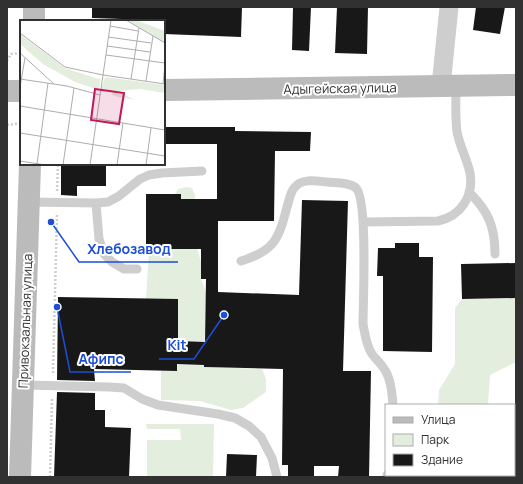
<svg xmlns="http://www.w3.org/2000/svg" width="523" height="484" font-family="Manrope,sans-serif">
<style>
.green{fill:#e3eede}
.building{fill:#181818}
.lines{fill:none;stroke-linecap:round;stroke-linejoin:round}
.path{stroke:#cecece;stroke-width:2.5;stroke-dasharray:2 2;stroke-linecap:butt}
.lane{stroke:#cecece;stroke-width:9}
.street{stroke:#cecece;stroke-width:19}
.secondary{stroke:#bbb;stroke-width:22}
.labels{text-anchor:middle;stroke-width:4;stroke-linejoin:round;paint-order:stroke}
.street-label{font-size:13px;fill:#313131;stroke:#fff}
.inset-road{fill:none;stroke:#adadad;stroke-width:1}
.view{fill:#c2185b;fill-opacity:0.15;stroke:#c2185b;stroke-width:2}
.inset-edge{fill:none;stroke:#313131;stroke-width:2}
.leader{fill:none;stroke:#1d4ed8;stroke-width:1.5}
.callout-dot{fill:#1d4ed8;stroke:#fff;stroke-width:1.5}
.callout-label{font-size:14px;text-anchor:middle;font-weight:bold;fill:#1d4ed8;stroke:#fff;stroke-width:4;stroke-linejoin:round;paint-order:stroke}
</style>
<rect width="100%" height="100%" fill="#fff"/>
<path class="green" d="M187 187 192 188 195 195 193 223V233L201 262V279L206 292 204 367 262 369 266 379V392L243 408 231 410 200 401 161 400V370L177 364H187L178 341V299H146L149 249H180L181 195 175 194 178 189Z
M516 298V362L490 375 488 405H438L439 390 455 364V308L462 299Z
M146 424H214L213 477H147V440H181L180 429H147Z"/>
<path class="building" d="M92 7H242L241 37 164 34V21H121L122 19 92 18Z
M293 7H311L309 51 292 50Z
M337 7H368L367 54 335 53Z
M476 7H505L500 34 473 30Z
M164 127H235V131L311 132 310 151H275L274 221H218V292L299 295 302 200 348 201 343 371H371L369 477H338L339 466H314V477H288V465H282L283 369 204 367V365L177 364V371L94 369 95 381 57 380 58 297 178 299V341L205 342 206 279H201V249H146V194H181V199H217V144H164Z
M61 164H106V186H77V196L61 195Z
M395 243H419V257H433L432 352 383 351V276H377L378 248H395Z
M516 263V298L462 299 461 264Z
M57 392 95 393V410H105V427L131 428 129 477H54Z
M227 454 257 455 256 477H226Z"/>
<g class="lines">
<path class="path" d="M7 61 11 54 21 53
M7 125 21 123
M57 191 58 164
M53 373 57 214
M50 477 52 398"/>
<path class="lane" d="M469 192C488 211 495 226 495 254
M29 202 96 203 108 202 119 196 140 179 149 175 162 173 202 171
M96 203 99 239 104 254 112 262 124 269H137
M364 222 438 221C461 216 474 196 470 173 467 159 460 147 457 132 455 117 456 101 456 86
M241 261C275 251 279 238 287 207 289 201 290 192 295 187 302 178 317 181 327 182 335 183 349 182 356 188 368 199 363 303 363 324 365 334 366 345 372 354 377 361 383 365 387 374 392 384 392 395 393 405
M23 385 109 387 124 388 142 399 158 405 218 414 235 418 249 426 261 437 272 458 277 477
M387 477V475"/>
<path class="street" d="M441 86 449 7"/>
<path class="secondary" d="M34 21V7
M164 90 516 85
M7 91H21
M20 477 30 164"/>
</g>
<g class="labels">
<g class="street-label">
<text transform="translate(340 88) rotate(-1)" y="5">Адыгейская улица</text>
<text transform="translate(25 321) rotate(-88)" y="5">Привокзальная улица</text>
</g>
</g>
<g transform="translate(20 20)">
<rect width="145" height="145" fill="#fff"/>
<path d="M107 0H116L145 11V23ZM0 14 45 48 75 58 80 59 81 56 79 70 55 62 23 44 0 24ZM85 57 145 65V73L120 69 98 71 97 74 101 73 115 80 98 77 92 75 93 71 81 70Z" fill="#e3eede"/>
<path class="inset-road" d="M106 0 145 23M90 6 118 11M0 13 45 47 83 55 91 0M88 17 131 23M87 26 130 32M0 33 34 64M86 35 145 43M0 59 47 66 80 75M111 59 119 8M126 61 133 16M143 64 145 45M0 67 5 38M0 86 145 110M0 113 145 136M0 141 26 145M17 144 28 63M43 145 54 68M70 145 83 55 145 64M97 145 103 103M126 145 131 108"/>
<path class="view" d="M75 69 104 73 99 104 71 100Z"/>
<rect width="145" height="145" class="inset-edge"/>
</g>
<path class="leader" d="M51 222L79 262H178M224 315L194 359H159M57 307L70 372H131"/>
<g class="callout-dot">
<circle cx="51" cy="222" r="4"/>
<circle cx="224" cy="315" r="4"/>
<circle cx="57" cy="307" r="4"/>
</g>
<g class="callout-label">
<text x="129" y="254">Хлебозавод</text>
<text x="177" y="350">Kit</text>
<text x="101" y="364">Афипс</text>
</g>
<rect width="523" height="484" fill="none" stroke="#313131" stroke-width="16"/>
<rect x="385" y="404" width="130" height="72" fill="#ffffff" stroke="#adadad"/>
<rect x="393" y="417" width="20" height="6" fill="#bbbbbb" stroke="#adadad"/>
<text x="421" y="424" font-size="12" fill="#313131">Улица</text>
<rect x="393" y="434" width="20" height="12" fill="#e3eede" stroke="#adadad"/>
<text x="421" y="444" font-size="12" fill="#313131">Парк</text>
<rect x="393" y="454" width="20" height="12" fill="#181818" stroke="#adadad"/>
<text x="421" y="464" font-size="12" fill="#313131">Здание</text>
</svg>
